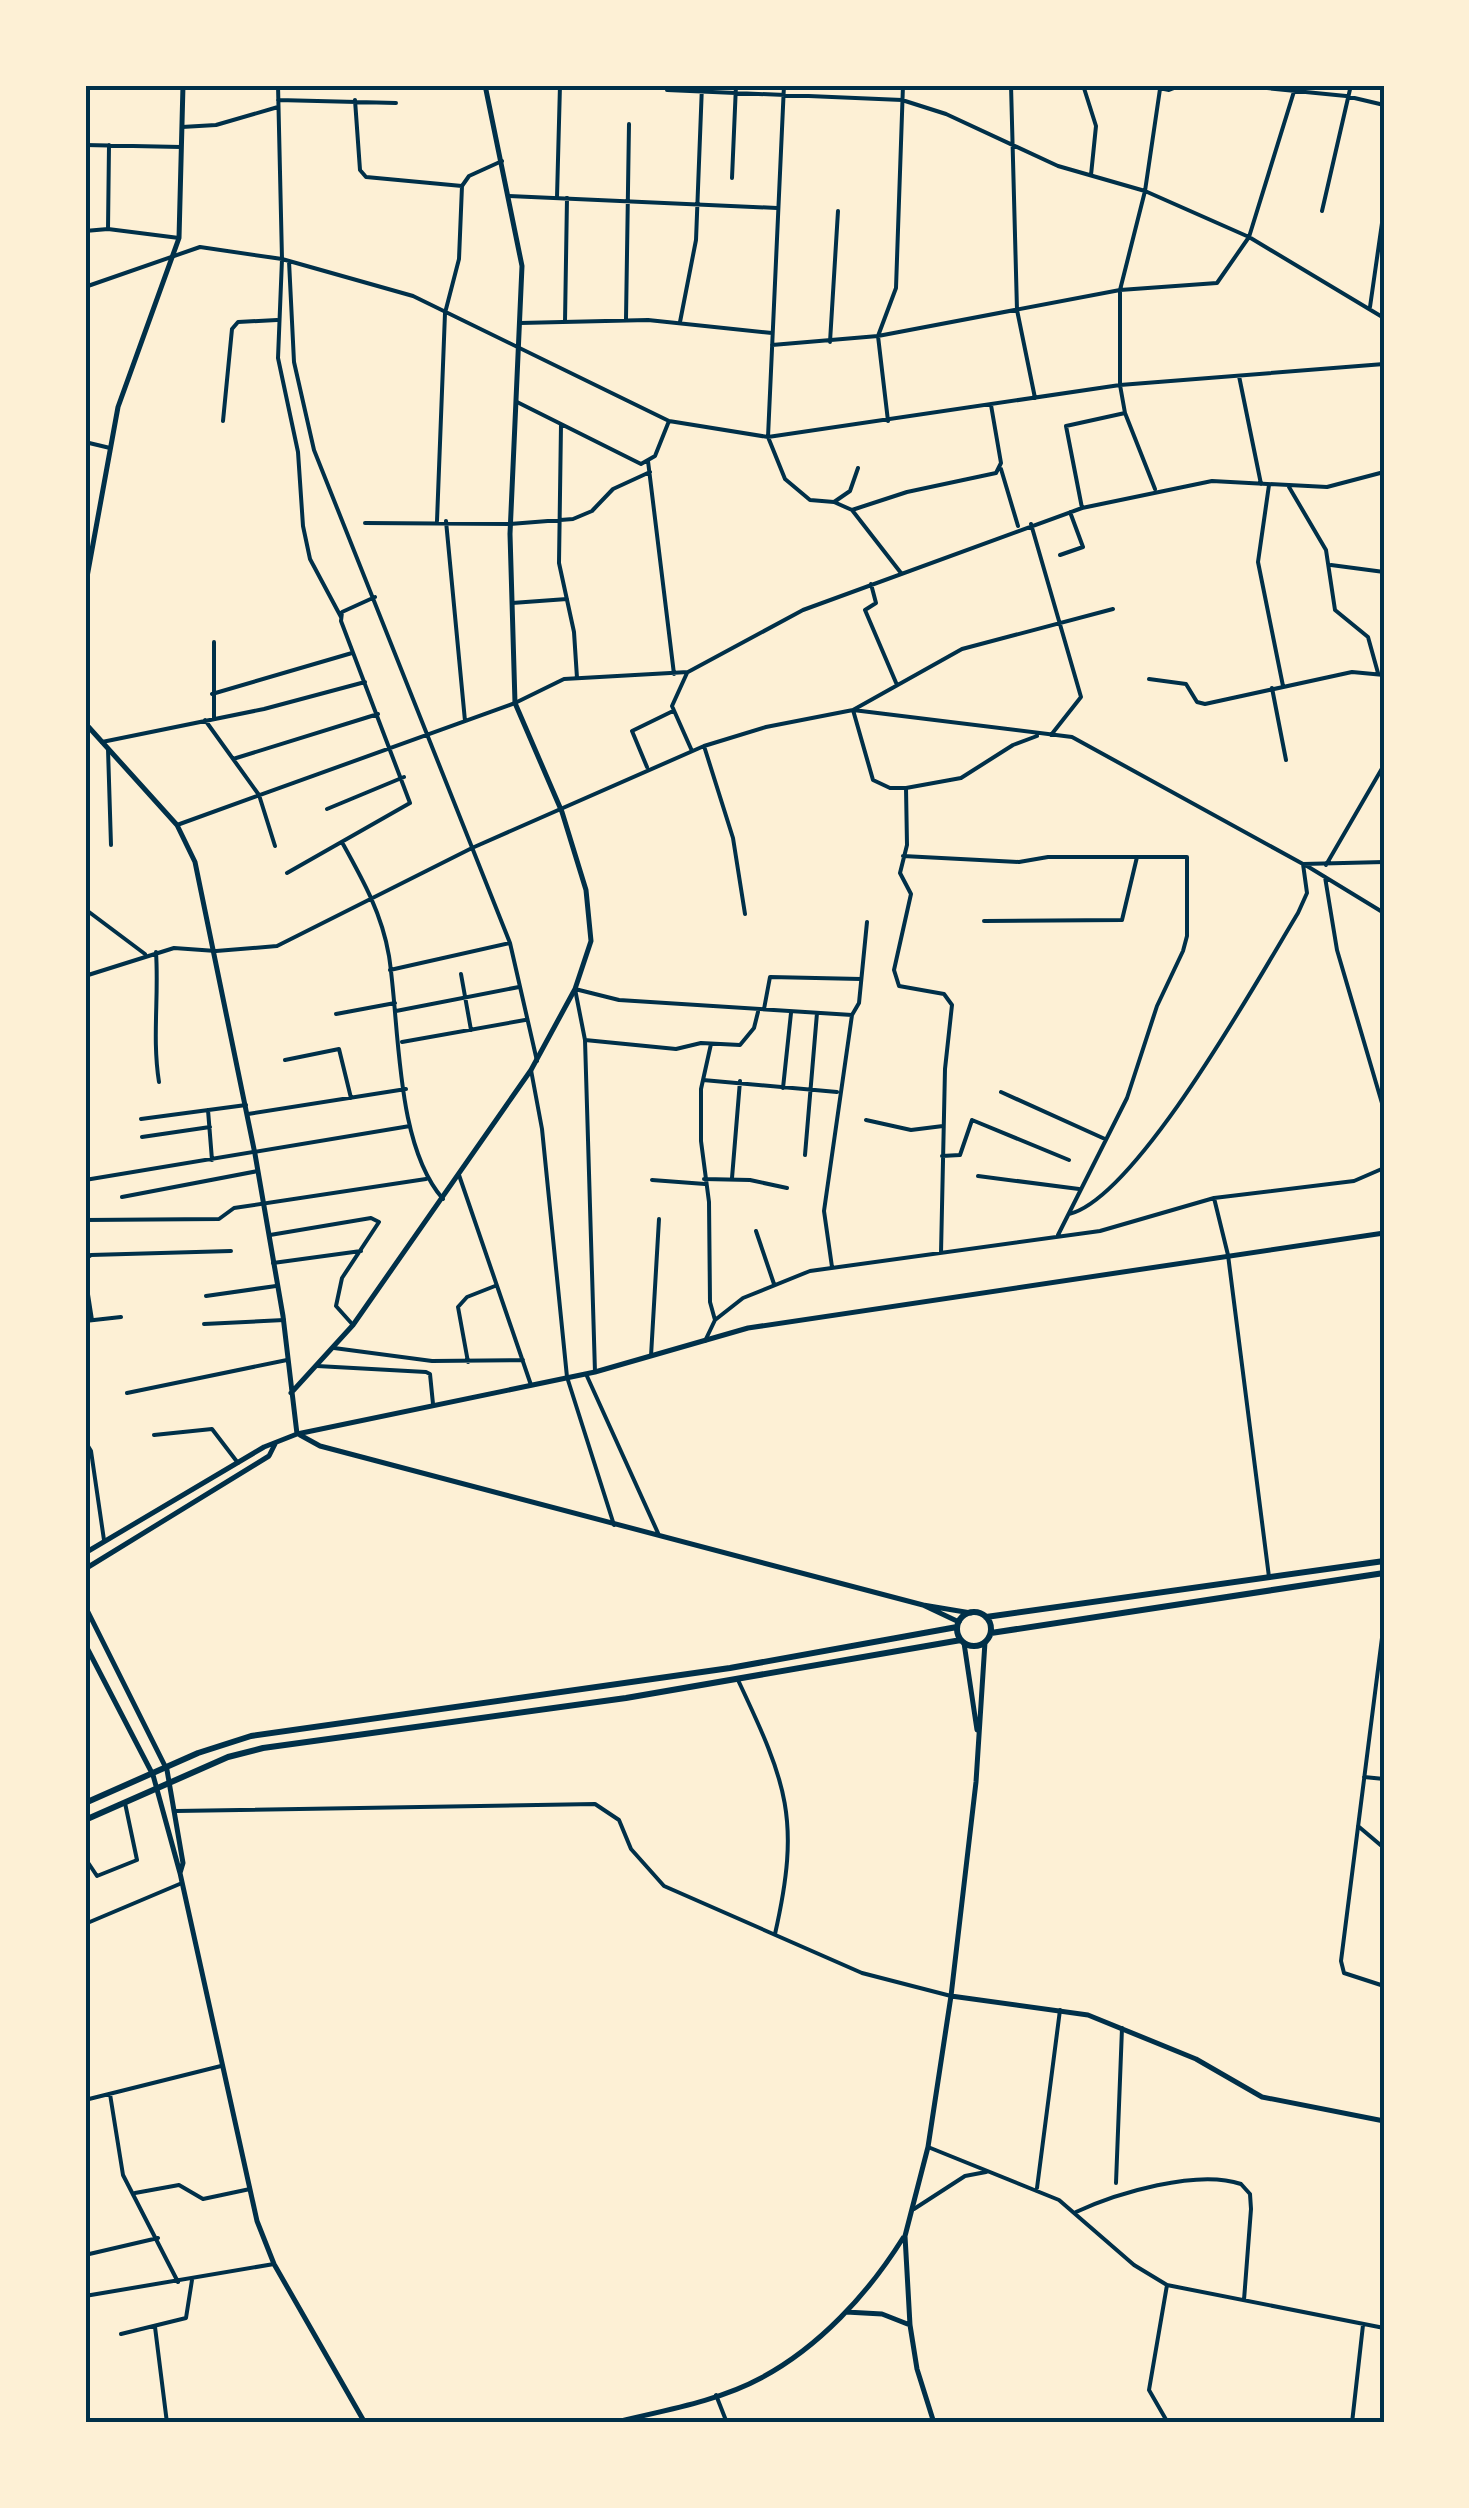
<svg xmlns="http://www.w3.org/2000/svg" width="1469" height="2508" font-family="'DM Sans',sans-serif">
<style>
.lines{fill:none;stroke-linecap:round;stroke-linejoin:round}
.minor{stroke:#003049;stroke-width:4}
.tertiary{stroke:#003049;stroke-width:5}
.secondary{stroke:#003049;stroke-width:6}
.neatline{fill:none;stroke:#003049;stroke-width:4}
</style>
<rect width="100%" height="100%" fill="#fdf0d5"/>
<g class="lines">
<path class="minor" d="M278 85 282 259 278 358 298 452 303 526 310 559 341 617
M543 85 598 88
M784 85 768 437 785 479 810 500 834 502 852 510 901 573
M1011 85 1017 310 1035 398
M1083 85 1096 126 1091 175
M1145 85 1169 90 1182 85
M1236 85 1346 96 1384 105
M667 90 902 100 946 114 1058 166 1145 191 1249 237 1384 318
M278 100 396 103
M355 100 360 170 366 177 462 186
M182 127 216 125 278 107
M85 145 181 147
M732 178 736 85
M509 196 777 208
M557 197 560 85
M1322 211 1351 85
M108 229 109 145
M85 231 108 229 179 238
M289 261 294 362 314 450 510 943 537 1061
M85 287 200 247 282 259 413 296 669 421 768 437 1120 385 1384 364
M1370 307 1384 209
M626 319 629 124
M565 322 567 198
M680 322 696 240 702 85
M520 323 648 320 772 333
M830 342 838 211
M772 345 878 336 1120 290 1217 283 1249 237 1296 85
M1239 376 1261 484
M517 402 641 464 655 456 669 421
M223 421 232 329 238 322 277 320
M888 421 878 336 896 288 903 85
M561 425 559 563 574 632 577 678
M85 442 110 448
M648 461 674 674
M1001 469 1018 526
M1269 485 1258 562 1283 686
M1289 487 1326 550 1335 610 1368 637 1378 673
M1155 489 1125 413 1120 385V290L1145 191 1160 89
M834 502 850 491 858 468
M1082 508 1066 426 1125 413
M852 510 907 492 996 473 1001 463 991 405
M437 521 445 313 459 259 462 186 469 176 502 161
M446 521 465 721
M365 523 510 524 573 519 592 511 613 489 650 472
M1031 524 1081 697 1051 735
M1060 555 1083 547 1070 512
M1331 565 1384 572
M871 584 876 603 865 610 897 685
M512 603 567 599
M687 673 672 706 692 751
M1149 679 1186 684 1197 702 1205 704 1352 672 1384 675
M1272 688 1286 760
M212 694 352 653
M214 719V642
M205 720 259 795 275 846
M102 742 264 709 365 682
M704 746 733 838 745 914
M108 749 111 845
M233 759 378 714
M647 767 632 731 673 711
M907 788H890L873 780 853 710 962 649 1113 609
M327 809 404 777
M177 825 515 703 564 679 688 672 803 610 1082 508 1212 481 1327 487 1384 472
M343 844C363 880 382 914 389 956 400 1027 395 1144 443 1199
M903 856 1019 862 1048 857H1187V936L1183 951 1157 1006 1127 1098 1058 1235
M1326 865 1384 765
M1307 866 1384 913
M287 873 410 803 341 621 342 612 375 597
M1325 877 1337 950 1384 1110
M85 909 145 954
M984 921 1122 920 1137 857
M156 952C159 997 152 1038 159 1082
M390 970 510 943
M461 974 471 1030
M85 976 174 948 216 951 277 946 472 848 704 746 766 727 853 710 1072 737 1303 864 1384 862
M764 1009 770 977 861 979
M396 1011 519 987
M336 1014 395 1003
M585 1040 676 1049 701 1043 740 1045 754 1028 758 1012
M402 1042 525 1020
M711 1044 701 1089V1141L709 1202 710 1302 715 1320
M285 1060 339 1049 351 1098
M531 1070 542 1129 567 1377 614 1525
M703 1080 837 1092
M783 1088 791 1013
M1001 1092 1105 1139
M208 1110 212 1160
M248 1114 406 1089
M141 1119 246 1105
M866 1120 911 1130 943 1126
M142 1137 210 1127
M85 1144V1179
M805 1155 817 1013
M942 1156 960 1155 972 1120 1069 1160
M459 1175 531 1385
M978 1176 1079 1189
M732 1178 740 1081
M704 1179 750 1180 787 1188
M85 1180 410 1126
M652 1180 705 1184
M122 1197 258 1171
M1214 1198 1228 1255 1269 1577
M1069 1214C1137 1198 1259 977 1298 913L1307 893 1303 864
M85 1220 219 1219 234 1208 426 1179
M756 1231 774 1284
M270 1235 371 1218 379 1222 342 1278 336 1306 353 1325
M941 1253 945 1069 952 1005 944 994 899 986 894 970 911 894 900 873 907 845 906 788 961 778 1013 745 1037 736
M85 1259 91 1255 231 1251
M273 1263 361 1251
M832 1267 824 1211 852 1015
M85 1275 92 1320
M206 1296 276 1286
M85 1321 121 1317
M204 1324 284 1320
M705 1341 715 1320 743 1298 810 1271 1100 1231 1214 1198 1354 1181 1384 1168
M334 1348 432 1361 523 1360
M651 1356 659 1219
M468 1362 458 1307 467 1297 495 1286
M317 1366 426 1372 430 1374 433 1404
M595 1372 585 1040 575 989 619 1000 852 1015 859 1003 867 922
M586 1374 658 1533
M127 1393 287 1360
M154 1435 212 1429 238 1463
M85 1441 91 1451 104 1540
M1384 1622 1341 1961 1344 1973 1384 1986
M738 1680C787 1784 801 1819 775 1934
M1364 1777 1384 1779
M176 1811 595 1804 619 1820 631 1849 664 1886 862 1973 951 1996
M1358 1826 1384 1848
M85 1858 97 1876 137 1860 125 1803
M85 1924 182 1883
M110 2094 123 2175 178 2282
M85 2100 221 2066
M928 2147 1059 2200 1134 2265 1167 2285 1384 2328
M1116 2183 1122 2028
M1037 2188 1060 2010
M135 2193 179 2185 203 2199 250 2189
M914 2209 965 2176 986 2172
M1076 2212C1117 2193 1197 2169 1241 2184L1250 2194 1251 2209 1244 2300
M85 2255 158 2238
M1167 2285 1149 2390 1168 2423
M85 2296 274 2264
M155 2327 167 2423
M121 2334 186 2318 192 2280
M716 2395 727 2423
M197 2423 211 2420
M1352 2423 1363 2325"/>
<path class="tertiary" d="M85 588 118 407 179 238 183 85
M85 723 177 825 195 862 255 1154 283 1316 297 1434 264 1447 85 1553
M291 1393 353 1325 531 1070 575 989 591 941 586 890 562 812 515 703 510 534 522 266 485 85
M297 1434 595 1372 748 1328 1384 1233
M300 1435 320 1446 923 1605
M85 1569 269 1456 275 1444
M85 1606 167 1770 183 1863 180 1873
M959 1622 923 1605 971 1613
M964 1643 977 1730
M85 1644 153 1775 180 1873 257 2221 274 2264 365 2423
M951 1996 1088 2015 1196 2059 1262 2097 1384 2121
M846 2312 882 2314 910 2325
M612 2423C660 2411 717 2402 761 2378 819 2347 868 2294 903 2238
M934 2423 917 2369 910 2325 905 2236 928 2147 951 1996 976 1782 985 1642"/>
<path class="secondary" d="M957 1629a17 17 0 1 1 34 0a17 17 0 1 1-34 0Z
M986 1617 1384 1561
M991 1633 1384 1573
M85 1803 198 1753 251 1736 730 1668 957 1627
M85 1820 228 1757 263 1748 626 1698 961 1640"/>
</g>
<rect width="1469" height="2508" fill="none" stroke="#fdf0d5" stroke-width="175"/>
<rect x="88" y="88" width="1294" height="2332" class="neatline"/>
</svg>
